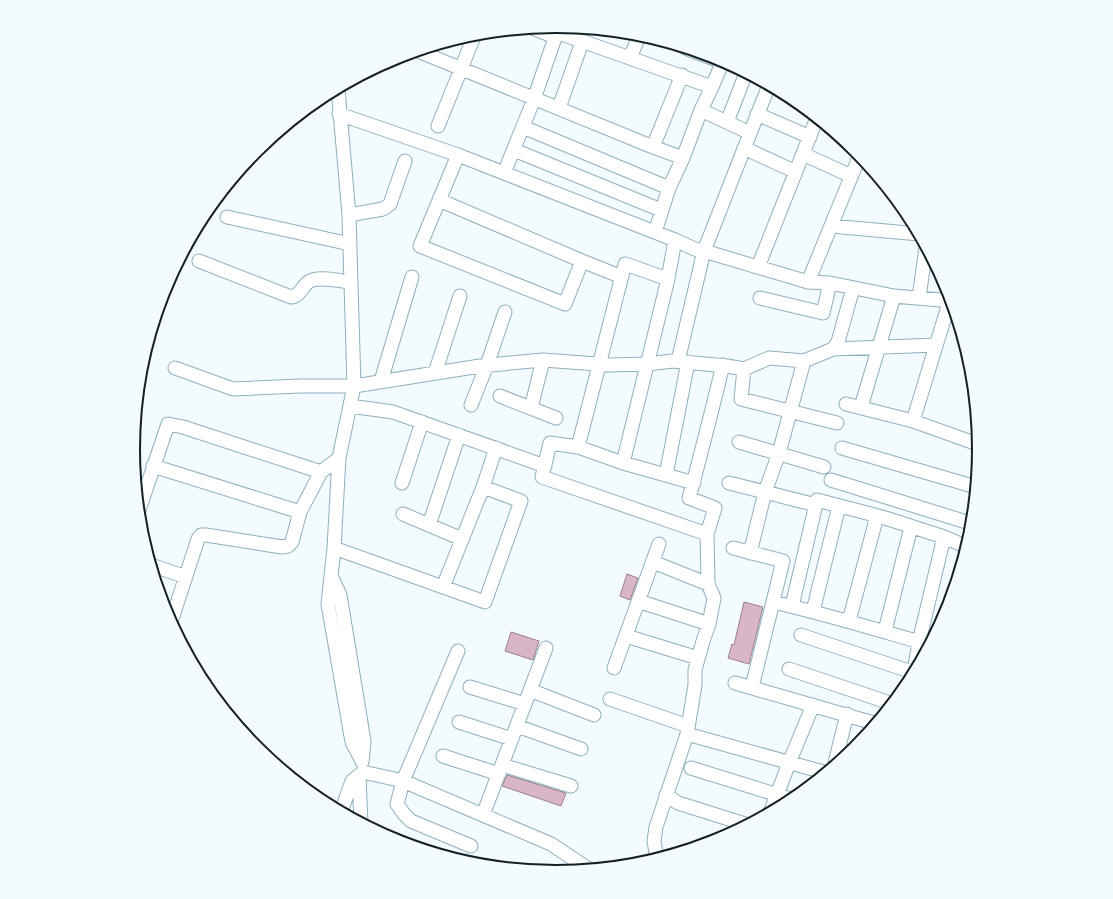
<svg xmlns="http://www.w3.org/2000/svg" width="1113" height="899" font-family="'Alegreya Sans',sans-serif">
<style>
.building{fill:#d8b6c6;stroke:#9b7e8c}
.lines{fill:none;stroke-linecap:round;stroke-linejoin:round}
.minor-casing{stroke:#8eb0bd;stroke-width:15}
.minor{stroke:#fff;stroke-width:13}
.rim{fill:none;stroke:#132025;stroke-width:2}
</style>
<rect width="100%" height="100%" fill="#f4fbfe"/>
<path class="building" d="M627 574 638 578 630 600 620 596Z
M744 602 763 607 749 664 728 658 732 644 734 645Z
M511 632 539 641 533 660 505 651Z
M507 775 566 793 561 806 502 786Z"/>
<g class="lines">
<defs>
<path id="minor" d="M532 28 555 37
M556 32 712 87
M685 48 722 62
M418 51 653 147 683 158
M630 58 640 34
M338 89 349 215 354 386 339 458 334 548 328 604 352 742 362 761
M559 108 582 42
M701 110 750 133
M339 114 458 155 675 240 697 250 704 251 808 282 830 283 894 296 952 301
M757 114 810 137
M727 122 746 73
M438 126 475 34
M523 127 669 188
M653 147 682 75
M744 148 796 172
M514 150 661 210
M803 154 851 176
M504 173 534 99 559 26
M439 200 582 261 565 304 420 246 458 155
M349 215 383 209 390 204 405 161
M227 217 350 244
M831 226 919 234
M655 232 669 188 683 158 701 110 712 87 723 61
M199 261 291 297C301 296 302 285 310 281 319 276 340 281 351 282
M582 261 622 277
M758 267 817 118
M808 282 860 155
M760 298 823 313 830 283
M919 298 926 247
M833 349 936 345
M678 361 704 251 769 85
M804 361 769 358 744 369 741 399 837 423
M175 368 233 389 300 386H354L480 366 543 360 611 365 648 364 672 361 727 366 744 369
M435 373 460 296
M381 381 412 277
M500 396 556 418
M846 404 913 421 980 445
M471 405 487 365 505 312
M350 406 393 412 545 466
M861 407 894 296
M531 408 543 360
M913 421 950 300
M739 442 824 467
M578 447 625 264 668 279
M842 448 976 487
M623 463 668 279 675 240
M153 466 300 512
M666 475 688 362
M831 480 973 524
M402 483 422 422
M694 483 623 463 578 447 550 443 542 477 707 534 715 508 689 498C701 454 712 410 723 365
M729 483 816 505
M139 510 168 424 183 427 321 472
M403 514 462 539
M429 525 459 435
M334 548 485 602 521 501 483 487 496 448
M733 548 783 561 752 687
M750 553 765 492 779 453 804 361 833 349 838 342 853 288
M653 562 708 584
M151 565 186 577
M331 576 340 595 364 741 362 762
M443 587 483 487
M638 601 709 624
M773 602C826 614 878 630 930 645
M792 606 817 500 882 517 944 537 967 547
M813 611 839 506
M849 621 877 516
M171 622 198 539 201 535H206L282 547 288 546 292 542 300 512 321 472 339 458
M885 631 911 527
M801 635 915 673
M626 636 698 658
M458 651 403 781 397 804 404 814 411 821 471 846
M614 668 659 544
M789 669 893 704
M735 683 877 724
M470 687 525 704
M907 687 914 672 919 642 944 537
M530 690 594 715
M610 699 688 726
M459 722 512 739
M517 726 581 749
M687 734 827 773
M443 756 499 774
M502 765 571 786
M834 767 847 714
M691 768 794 800
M359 775 361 823
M666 795 678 803 748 825
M341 812 352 781 363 772 403 781 551 844 590 870
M770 813 789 763 813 705
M483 815 546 648
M657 859 654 841 656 827 687 734 695 685V670L703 641 709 624 714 598 708 584 707 534"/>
</defs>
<use href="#minor" class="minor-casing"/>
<use href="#minor" class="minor"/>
</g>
<path d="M0 0H1113V899H0ZM140 449a416 416 0 1 1 832 0a416 416 0 1 1-832 0Z" fill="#f4fbfe" fill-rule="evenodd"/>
<path class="rim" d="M140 449a416 416 0 1 1 832 0a416 416 0 1 1-832 0Z"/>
</svg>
